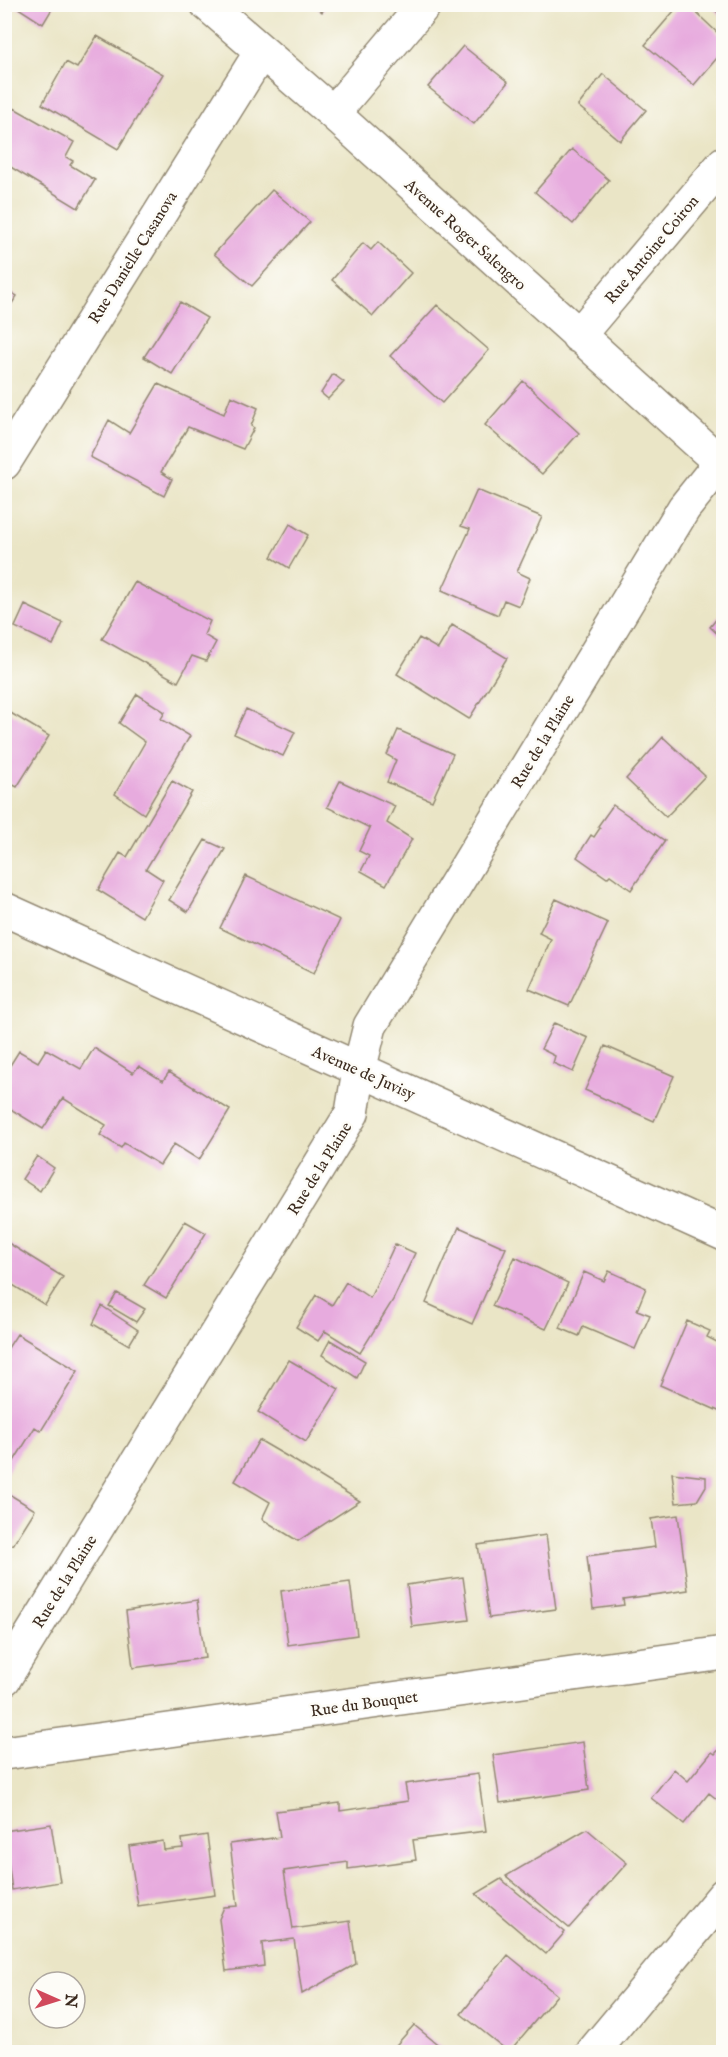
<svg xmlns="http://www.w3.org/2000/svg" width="728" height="2057" font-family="'IM FELL English',serif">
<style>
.building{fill:#e7abde}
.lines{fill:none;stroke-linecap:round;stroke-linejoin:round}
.minor-casing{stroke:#928872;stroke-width:36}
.minor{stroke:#fff;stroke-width:33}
.labels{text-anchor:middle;stroke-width:5;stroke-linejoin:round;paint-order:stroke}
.street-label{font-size:16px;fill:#3b2a1e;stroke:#fdfcf7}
</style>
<rect width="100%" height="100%" fill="#fdfcf7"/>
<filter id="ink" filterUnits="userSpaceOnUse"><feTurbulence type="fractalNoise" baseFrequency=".0167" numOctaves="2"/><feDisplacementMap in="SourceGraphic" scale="12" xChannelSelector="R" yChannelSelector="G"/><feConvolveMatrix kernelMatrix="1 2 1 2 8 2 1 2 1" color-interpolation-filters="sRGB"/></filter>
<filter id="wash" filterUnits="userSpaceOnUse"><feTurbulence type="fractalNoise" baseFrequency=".008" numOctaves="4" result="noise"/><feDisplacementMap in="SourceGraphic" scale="24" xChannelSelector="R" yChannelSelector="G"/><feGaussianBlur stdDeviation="1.35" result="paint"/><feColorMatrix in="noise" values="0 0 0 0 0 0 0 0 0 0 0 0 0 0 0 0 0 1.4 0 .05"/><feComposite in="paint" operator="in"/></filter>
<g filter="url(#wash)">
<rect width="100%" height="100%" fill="#eae5c6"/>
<g id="blocks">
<path class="building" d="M12 4H55L43 24Z
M312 4H328L322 12Z
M680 4H687L723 38V51L694 85 645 45Z
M708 4H723V17Z
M97 36 163 74 118 149 42 104 66 62 77 68Z
M463 46 508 82 474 124 428 87Z
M603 74 646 110 620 141 578 106Z
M14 108 74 142 66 157 73 161 70 165 95 180 78 208 4 163V124Z
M572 149 609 180 573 224 535 192Z
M272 190 310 222 252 286 214 254Z
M378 242 411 273 373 316 332 280 363 243 371 250Z
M4 288 17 296 4 315Z
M180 302 207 318 172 374 144 357Z
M437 305 489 350 442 403 390 356Z
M333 374 344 382 328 399 321 393Z
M523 381 579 433 542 474 485 425Z
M158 384 224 414 231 396 258 408 251 426 254 428 243 449 188 427 161 472 172 479 164 496 90 457 109 420 129 433Z
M477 490 542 517 517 572 530 578 519 606 504 600 498 615 442 590 470 529 461 526Z
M290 524 308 535 289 568 271 557Z
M135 582 210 621 204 635 216 642 206 661 192 656 178 682 102 639Z
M25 605 63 623 53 645 15 627Z
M723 611V639L710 627Z
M452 625 507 658 469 719 397 674 419 638 438 649Z
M137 694 165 712 161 719 190 736 144 814 115 794 145 742 119 723Z
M4 709 49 736 17 787 4 780Z
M246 709 295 732 283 756 234 734Z
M398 730 453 754 432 801 387 782 396 760 387 755Z
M663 737 705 776 666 817 626 779Z
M172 781 192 792 146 869 163 880 142 917 98 890 120 853 127 857Z
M340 781 395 806 387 823 412 839 386 885 361 871 369 856 359 851 370 828 327 807Z
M613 805 665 841 631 890 610 875 607 878 577 857 591 835 594 837 600 828 598 826Z
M205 840 225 849 188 912 169 900Z
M246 876 340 920 314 973 220 928Z
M556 899 608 923 569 1006 529 989 551 939 539 933Z
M554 1023 588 1038 573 1072 553 1063 555 1056 541 1049Z
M605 1046 674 1076 654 1121 585 1090Z
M94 1048 133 1073 139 1066 163 1081 169 1072 230 1110 199 1160 174 1144 160 1165 124 1143 121 1148 100 1135 106 1125 63 1098 43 1129 4 1105V1075L19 1051 38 1062 46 1049 81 1069Z
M37 1156 54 1168 40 1191 22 1179Z
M185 1221 206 1233 166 1298 144 1285Z
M459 1227 506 1248 472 1324 426 1303Z
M5 1241 63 1277 45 1305 8 1282 5 1287Z
M395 1244 415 1253 393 1300 360 1353 325 1331 318 1341 296 1327 316 1295 332 1305 346 1282 370 1298Z
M515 1257 568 1283 546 1329 492 1306Z
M609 1271 646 1288 637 1310 650 1315 635 1349 583 1327 579 1336 560 1328 584 1272 604 1281Z
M117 1293 145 1309 136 1322 109 1306Z
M102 1306 138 1330 129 1345 93 1324Z
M687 1321 710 1331 707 1337 723 1345V1413L660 1385Z
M17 1334 78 1371 41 1431 35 1427 4 1477V1354Z
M330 1340 365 1361 357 1378 322 1355Z
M289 1360 339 1389 306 1442 258 1412Z
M259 1440 295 1461 360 1501 298 1541 262 1519 270 1502 235 1481Z
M672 1473 706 1477V1486L697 1501 676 1503Z
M4 1491 35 1510 13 1545 4 1540Z
M678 1515 688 1590 623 1599 624 1605 593 1609 587 1556 655 1547 651 1519Z
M546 1535 556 1609 489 1618 478 1545Z
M463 1577 469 1620 412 1627 407 1585Z
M350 1582 357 1635 288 1645 281 1591Z
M197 1600 205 1658 133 1668 126 1611Z
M583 1742 589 1790 500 1803 493 1755Z
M723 1745V1804L709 1793 684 1824 651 1798 674 1769 688 1781 712 1752 715 1754Z
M478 1774 486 1831 413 1840 416 1860 348 1869V1862L284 1871 293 1929 350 1921 356 1964 302 1994 294 1939 262 1943 264 1966 226 1971 219 1919 224 1907 238 1906 230 1844 280 1837 276 1811 340 1803V1811L408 1801 405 1784Z
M51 1824 60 1882 12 1890 4 1831Z
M587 1829 627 1863 569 1928 506 1876Z
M207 1835 215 1895 138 1906 129 1846 163 1841 164 1850 183 1848 182 1839Z
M501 1879 565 1932 546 1954 476 1894Z
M508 1955 557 1995 509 2052 461 2014Z
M414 2025 447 2052H390Z"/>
</g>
</g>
<g filter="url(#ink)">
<use href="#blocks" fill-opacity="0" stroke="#928872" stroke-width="1.5"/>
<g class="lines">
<defs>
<path id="minor" d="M207 4 333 113 724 466
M333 113 425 4
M578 336 724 163
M4 463 261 52
M4 909 724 1234
M4 1679 352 1113 359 1070 370 1026 684 508 720 463
M4 1753 724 1653
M593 2052 724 1895"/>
</defs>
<use href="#minor" class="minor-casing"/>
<use href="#minor" class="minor"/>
</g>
</g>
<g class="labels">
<g class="street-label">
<text transform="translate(466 234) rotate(42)" y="6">Avenue Roger Salengro</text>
<text transform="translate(651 249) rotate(-50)" y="6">Rue Antoine Coiron</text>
<text transform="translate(132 257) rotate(-58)" y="6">Rue Danielle Casanova</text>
<text transform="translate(542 741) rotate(-59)" y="6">Rue de la Plaine</text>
<text transform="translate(364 1072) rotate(24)" y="6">Avenue de Juvisy</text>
<text transform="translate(319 1168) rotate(-58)" y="6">Rue de la Plaine</text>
<text transform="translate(64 1581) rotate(-58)" y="6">Rue de la Plaine</text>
<text transform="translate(364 1703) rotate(-8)" y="6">Rue du Bouquet</text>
</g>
</g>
<rect width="728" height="2057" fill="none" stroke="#fdfcf7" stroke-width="24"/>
<g transform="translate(57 2000) rotate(93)"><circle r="28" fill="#fdfcf7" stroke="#afa8a0" stroke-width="1.5"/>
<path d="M0-4.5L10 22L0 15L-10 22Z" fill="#d1495b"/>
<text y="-9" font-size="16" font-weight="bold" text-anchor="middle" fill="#3b2a1e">N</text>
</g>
</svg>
